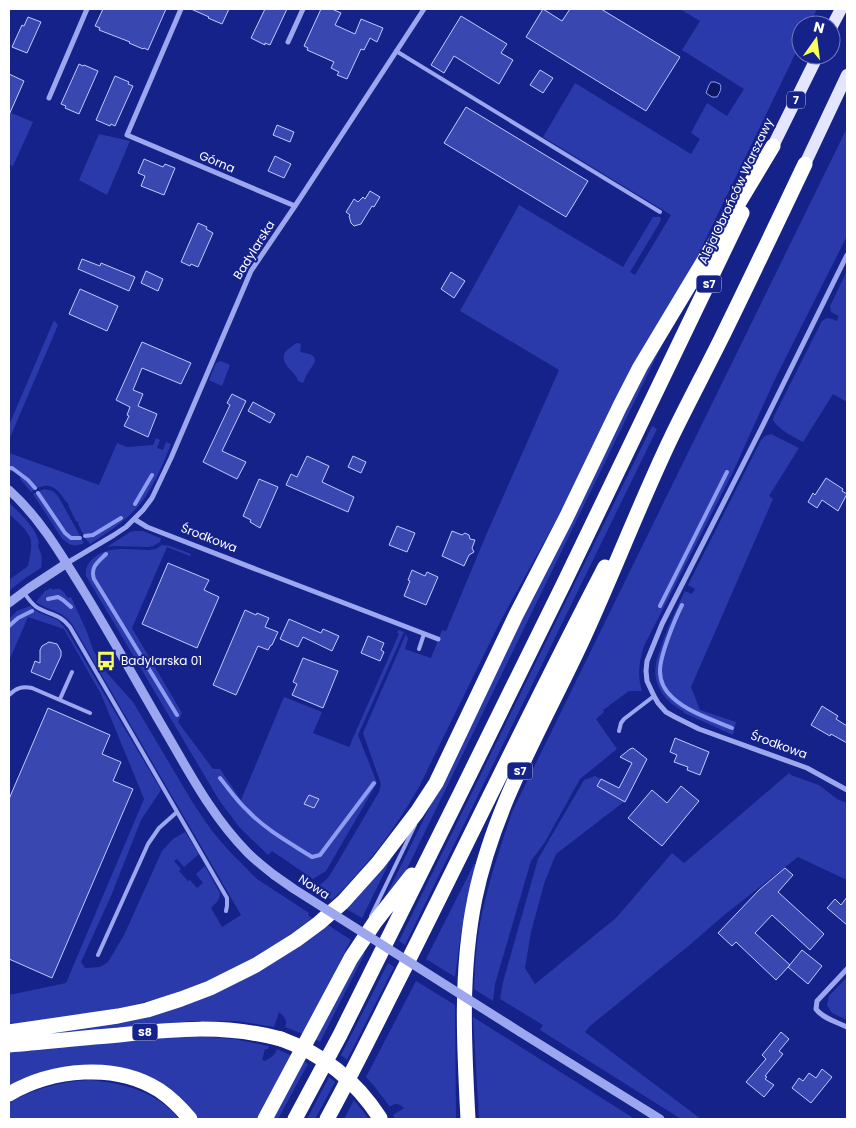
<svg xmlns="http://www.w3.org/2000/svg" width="856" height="1128" font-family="Poppins,sans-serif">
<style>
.green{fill:#2a3aaa}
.water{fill:#0d1766;stroke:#8e9cf2}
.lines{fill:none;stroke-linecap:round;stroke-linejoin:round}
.stream{stroke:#8e9cf2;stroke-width:4}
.building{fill:#3948b1;stroke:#c2c9fb}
.service{stroke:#9ca7ef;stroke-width:4}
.minor{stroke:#9ca7ef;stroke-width:5}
.tertiary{stroke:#9ca7ef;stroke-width:9}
.primary{stroke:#e4e6ff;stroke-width:12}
.motorway{stroke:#fff;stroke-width:15}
.tertiary-bridge{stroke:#9ca7ef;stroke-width:9}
.motorway-bridge{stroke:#fff;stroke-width:15}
.labels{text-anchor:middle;stroke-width:4;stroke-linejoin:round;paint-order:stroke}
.shield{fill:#152289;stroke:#b9bddc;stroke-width:1}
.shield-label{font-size:11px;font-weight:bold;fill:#fff}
.street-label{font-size:12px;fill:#fff;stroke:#152289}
.poi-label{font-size:12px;fill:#fff;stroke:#152289;text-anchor:start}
</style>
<rect width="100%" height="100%" fill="#152289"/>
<path class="green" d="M680 9H817L809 25H801V42L698 255 553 526 501 620 419 787C395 829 367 867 332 900L315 889 328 878 333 870 379 792 381 784 363 733 406 634 408 639 405 649 431 658 442 630 446 631 487 533 559 370 460 311 519 205 623 267 653 217H660L661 219 660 222 630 272 635 275 671 215 543 137 575 83 691 154 700 139 691 133 707 103 727 116 744 89 682 50 700 21Z
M9 112 33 122 13 166 9 164Z
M847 128V236L775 379 732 474 644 646C639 662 637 675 642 691H629L603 710 604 712 596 719 617 749 580 779 545 842 531 861 495 984 493 1001 474 989C475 974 475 958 477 943 483 897 498 855 512 812Z
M99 134 130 141 107 195 79 180Z
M847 271V402L833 394 803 442C792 436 779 430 773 420L774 416 822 321 827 318 832 319 837 321 839 316 831 312 830 306Z
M54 320 58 325 9 440V425Z
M296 343H299L301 345 300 352C303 353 306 353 309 354 320 358 313 365 309 371 306 375 305 379 303 383L298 381C296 371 277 363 286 351 289 348 293 346 296 343Z
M662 345 402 879 383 902 646 367 659 346Z
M221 361 230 365 222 386 209 380 216 363Z
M652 426 657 429 405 945 399 941Z
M771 434 799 448 769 496 773 499 691 687 700 710 736 722 733 735 684 713 683 711C665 702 652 685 656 664 657 656 661 649 663 641 669 624 677 607 685 591L692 594 695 589 688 585 761 440 765 436Z
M156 438 160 440 157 448 163 450 166 442 171 444C161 469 150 496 131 514 118 526 104 535 90 544L88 541H87L78 524H79L77 521H76L68 505H69L67 502H66C57 486 47 480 31 492L20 479 21 477 13 470 11 472 9 470V453L99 485 117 443 127 447 153 445Z
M44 489 53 491 58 496 84 543C74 548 68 545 61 537L33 494Z
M9 503C20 513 37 529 39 543L38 545C38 549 40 550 41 554 42 558 42 564 41 568L24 579 9 591V580L28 566C29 559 32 550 31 542 31 533 16 520 9 514Z
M134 531H143L160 538H161L160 542 153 546 148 547 114 546 107 547 130 532Z
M162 545 170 546 191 554 190 556 167 547 132 628 182 713 178 722 213 769H220L241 800 284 697 322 712 313 733 349 747 399 634 397 632 399 630 404 632 358 735 377 783 326 871 313 879 272 851 268 855 240 828 219 800 86 576C84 562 98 552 111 550 123 548 138 550 150 550L156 549Z
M51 588 53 590C60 586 64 592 68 598L71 597 87 632 93 650 107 673 133 702 193 803 212 831 230 852 257 879 309 913 308 915 312 918 282 941 261 954 213 979 169 996 125 1007 9 1026V995L66 983 144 799 101 694 64 629 28 617 9 661V619L17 611 30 606 38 612 58 620 66 629 161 790 141 820 111 896 81 962 85 968 100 967 108 962 124 935 162 851 173 839 185 832 199 854 184 867 177 859 174 861 181 869 179 871 188 881 190 880 197 888 203 883 196 874 205 866 220 893C220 900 216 903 211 908L222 927 241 915 72 624C59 608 50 612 36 602L45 591Z
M789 773 791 775 819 785 837 799 847 803V880L798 857 723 916 692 943 590 1026 585 1032 701 1119H681L540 1030 543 1025 500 999 503 982 538 859 584 780 595 776 615 786 612 794 625 801 556 854 544 884 531 932 525 968 535 984 616 918 672 853 684 863Z
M393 855 362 918 343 907Z
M474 864H476L461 933 455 977 426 959Z
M325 923 351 940 303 1034 285 1027C288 1021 284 1016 279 1012L274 1027 237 1021H192L25 1038 139 1016Z
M363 952 365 953 320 1042 314 1039 339 991Z
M388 963 394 967 347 1060 341 1055Z
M847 977V1020L832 1013 827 1005 829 996Z
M416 981 455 1005 456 1119H395L393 1115 404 1108C399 1104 395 1102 390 1107L375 1087 366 1077Z
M473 1017 635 1119H479Z
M195 1036 234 1039 269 1046 268 1049H265L262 1060 265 1061C271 1057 275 1056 277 1049L292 1056 258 1119H196L134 1073 9 1087V1051L148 1037Z
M303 1060 308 1064 278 1119H271Z
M329 1077 335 1082 315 1119H307Z
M89 1080C123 1083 157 1091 179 1119H9V1103C35 1088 59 1082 89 1080Z
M354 1100 369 1119H344Z"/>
<path class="water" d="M711 82H715L720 84C722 89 720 92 717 97H712L706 93 709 85Z"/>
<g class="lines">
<path class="stream" d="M9 468H12L28 480 35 488
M38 493 65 533 71 538H80
M135 504 152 475
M85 536 93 535 121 518
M106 554C98 562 90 567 94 579L177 715
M48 599 58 597 63 600 71 607
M682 605C675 619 660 655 660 671 660 681 665 691 673 698 688 712 713 720 732 728
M660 606 727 472
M9 626 18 618 32 611
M220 778C229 789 237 801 248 811 266 830 290 843 312 857L320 855 374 783"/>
</g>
<path class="building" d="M103 9H166L148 50 144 48 143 49 129 43 130 42 99 30 100 28 95 26Z
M191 9H229L222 24 208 18 209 17Z
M265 9H287L270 45 265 43V45L251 38Z
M321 9H332L341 13 335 25 355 34 361 19 383 28 377 42 370 38 364 50 361 49 347 79 337 75 339 72 331 68 334 62 307 50 308 48 304 46Z
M543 9 562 21 570 9H601L680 57 646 111 526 37Z
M461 16 507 44 501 53 513 60 499 84 454 56 444 73 431 65Z
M28 17 41 22 27 53 12 47 22 25 24 26Z
M79 64 83 66 84 65 98 71 79 114 65 108 66 106 61 104Z
M540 70 553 78 543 93 530 85Z
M9 74 24 81 9 115Z
M115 76 129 82 128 84 133 86 115 126 111 124 110 126 96 120Z
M466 107 588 181 566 217 444 143Z
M277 125 294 132 290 142 273 135Z
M275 156 291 164 284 178 268 171Z
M144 159 163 167 165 164 175 168 164 195 141 186 145 176 138 173Z
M370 191 380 197 374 207 372 206 361 224 354 226 351 223 349 216 350 215 346 212 354 199 358 202 363 197 365 199Z
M198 223 207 227 206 229 213 233 198 267 191 264 190 266 181 262Z
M82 259 100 266 101 263 135 277 129 291 78 269Z
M146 271 163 279 158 291 141 283Z
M451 272 465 281 454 298 441 289Z
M80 289 118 306 107 331 69 314Z
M142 342 191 363 181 384 142 368 133 390 143 394 138 406 157 414 148 437 124 426 129 416 127 415 130 407 116 400Z
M232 394 246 401 222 451 246 462 237 479 203 462 230 405 227 403Z
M253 402 275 414 270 423 248 411Z
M307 456 329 466 322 482 354 497 348 512 286 485 291 474 297 477Z
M353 456 366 462 361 473 348 467Z
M826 478 843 489 842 491 847 494 838 511 822 500 817 508 808 502 813 493 815 495Z
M259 479 278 487 260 528 250 522 251 520 243 516Z
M397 526 415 533 407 552 389 545Z
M452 531 462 535 465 533 469 535 470 539 475 540 472 548 474 552 469 555 464 566 442 556Z
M168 563 209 580 204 590 219 597 197 648 142 624Z
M412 570 425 576 427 572 438 577 426 605 404 596 410 581 408 580Z
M245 610 256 615 257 613 269 618 265 627 278 632 272 645H271L268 650 258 646 236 695 213 685Z
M289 619 321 633 323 629 339 636 332 651 303 637 298 647 280 639Z
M368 636 384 643 381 650 384 652 380 661 361 653Z
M49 642 57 644 61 651V656L50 680 31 672 35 661 40 663V650L42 646Z
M303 658 338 671 323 708 292 695 297 684 293 682Z
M822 706 838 716 836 719 847 726V743L831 734 830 736 811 725Z
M48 708 110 735 102 754 121 762 113 781 133 789 52 978 9 959V799Z
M675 738 709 752 700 775 687 770 688 767 674 762 677 755 670 752Z
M633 748 647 759 625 802 597 786 601 779 619 788 632 763 620 757 630 749Z
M681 786 699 801 662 846 628 818 652 790 667 803Z
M309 795 319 799 314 808 304 804Z
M785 868 793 875 778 892 824 934 810 950 772 915 755 933 790 965 776 980 736 942 732 946 718 933 759 890Z
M847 897V925L827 908 835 899 841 905Z
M802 950 822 966 808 984 788 967Z
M781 1032 789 1039 779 1051 783 1054 765 1076 767 1077 765 1079 774 1085 764 1097 746 1082 766 1059 762 1055Z
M822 1069 832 1077 811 1103 792 1088 799 1078 803 1081 809 1073 816 1078Z"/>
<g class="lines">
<path class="service" d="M396 51 660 212
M24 593C28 598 32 605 38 608 51 615 60 614 70 627L227 898V906L226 911
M419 649 424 634
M9 695C16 688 22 686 32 688L90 713
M60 699 72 672
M619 731 621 723 624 719 654 696
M371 916 415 825
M98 955 148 844 159 828 177 812"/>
<path class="minor" d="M181 9 127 135 295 206
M288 42 303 9
M49 98 87 9
M847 255 763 425 662 624 647 661 646 671 647 681 654 696 658 703 666 712 675 717 699 729 807 768 847 790
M134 519 147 527 258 570 438 639
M67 563 114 535 126 527 143 510 152 498 171 458 251 271 295 206 424 9
M847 969 817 1001 816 1009C822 1018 837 1022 847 1027"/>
<path class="tertiary" d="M9 490C40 518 61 554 83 590 110 634 135 679 161 724 187 768 211 816 248 853 256 861 265 868 274 875
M9 603 29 588 67 563
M520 1032 660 1119"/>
<path class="primary" d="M831 28 841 9
M773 146 818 55
M805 164 847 75"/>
<path class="motorway" d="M9 1032 118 1016 147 1010 181 999 210 988 256 965 296 940 319 923 343 902 378 863 417 812 436 783 516 615 566 518 620 406 640 367 673 312 773 146
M9 1045C45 1042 82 1038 119 1035 175 1029 225 1024 281 1039
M9 1094C52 1069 115 1062 159 1090 171 1098 181 1108 190 1119
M265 1119 351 958 375 922 412 875
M295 1119 340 1035 461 792 564 583 742 213
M327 1119C354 1070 379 1018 405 967 472 834 536 699 605 567
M468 1119C464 1045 460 971 475 898 494 806 543 725 582 641 613 574 639 505 671 438 687 405 704 373 720 341 749 282 777 223 805 164"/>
<path class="tertiary-bridge" d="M274 875 294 889 520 1032"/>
<path class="motorway-bridge" d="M281 1039C323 1054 356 1081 380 1118"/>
</g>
<defs>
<symbol id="bus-bare" viewBox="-9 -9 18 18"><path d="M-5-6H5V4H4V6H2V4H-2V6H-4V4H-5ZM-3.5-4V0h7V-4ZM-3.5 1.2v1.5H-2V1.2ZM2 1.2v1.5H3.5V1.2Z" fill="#faff5a" stroke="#152289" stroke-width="2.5" paint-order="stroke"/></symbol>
</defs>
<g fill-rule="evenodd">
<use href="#bus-bare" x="92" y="647" width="28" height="28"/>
</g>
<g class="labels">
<g class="shield">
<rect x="787" y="91.5" width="18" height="17" rx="4"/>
<rect x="696.5" y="275.5" width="25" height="17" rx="4"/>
<rect x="507.5" y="762.5" width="25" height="17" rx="4"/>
<rect x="132.5" y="1023.5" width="25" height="17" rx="4"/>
</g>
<g class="shield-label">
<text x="796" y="104">7</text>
<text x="709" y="288">S7</text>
<text x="520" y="775">S7</text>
<text x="145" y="1036">S8</text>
</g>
<g class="street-label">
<text transform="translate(217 162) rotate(23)" y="4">Górna</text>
<text transform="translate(736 191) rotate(-65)" y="4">Aleja Obrońców Warszawy</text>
<text transform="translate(254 250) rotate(-58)" y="4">Badylarska</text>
<text transform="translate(209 538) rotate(21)" y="4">Środkowa</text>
<text transform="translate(779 745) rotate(20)" y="4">Środkowa</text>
<text transform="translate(314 887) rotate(33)" y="4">Nowa</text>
</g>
<g class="poi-label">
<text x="121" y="665">Badylarska 01</text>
</g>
</g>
<rect width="856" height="1128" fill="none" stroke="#ffffff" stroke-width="20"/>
<g transform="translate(816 40) rotate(14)"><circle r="24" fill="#152289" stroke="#737ab8"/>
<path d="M0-4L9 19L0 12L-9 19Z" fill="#faff5a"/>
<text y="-8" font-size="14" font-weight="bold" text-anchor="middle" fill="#ffffff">N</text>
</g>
</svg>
